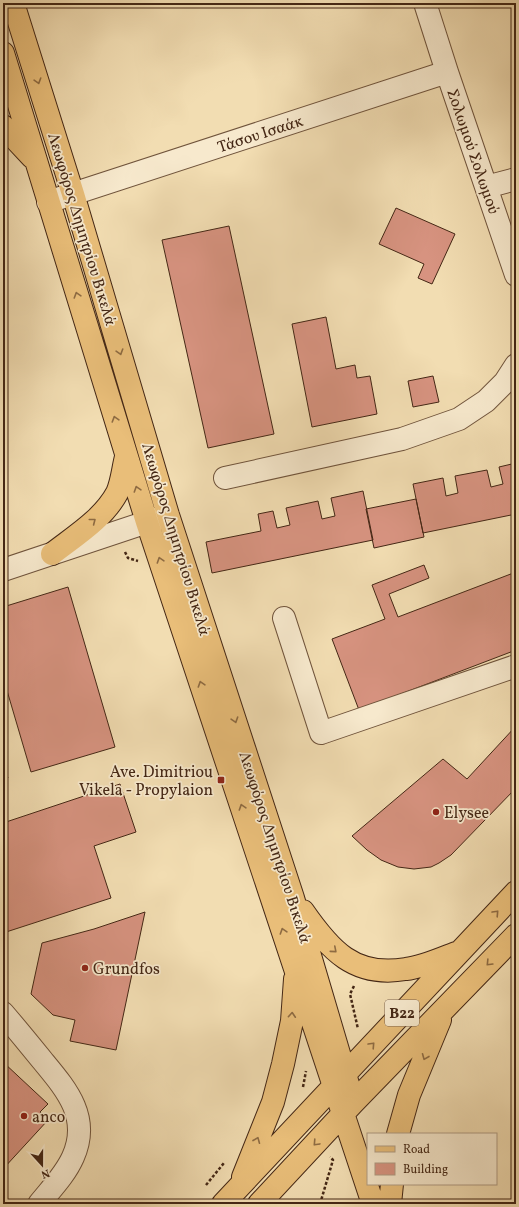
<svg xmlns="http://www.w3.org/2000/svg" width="519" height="1207" font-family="Vollkorn,serif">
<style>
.building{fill:#d79380;stroke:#442715}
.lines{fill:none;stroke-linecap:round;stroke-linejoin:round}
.minor-casing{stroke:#70543c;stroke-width:24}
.major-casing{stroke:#442715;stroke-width:24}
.path{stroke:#442715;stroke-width:2.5;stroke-dasharray:3 2;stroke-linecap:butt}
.minor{stroke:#f7e9cd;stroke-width:22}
.major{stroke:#e9be79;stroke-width:22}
.oneway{stroke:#8e6b42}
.poi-dot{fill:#8f2418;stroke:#f7e9cd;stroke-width:1.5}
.labels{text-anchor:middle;stroke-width:3.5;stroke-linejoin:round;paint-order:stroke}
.shield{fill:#f7e9cd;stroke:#7a614c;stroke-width:1}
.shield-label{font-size:15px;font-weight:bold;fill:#442715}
.street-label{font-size:16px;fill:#442715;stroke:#f7e9cd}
.poi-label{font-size:16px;fill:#442715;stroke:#f7e9cd;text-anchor:start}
</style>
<rect width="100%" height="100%" fill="#f2ddb2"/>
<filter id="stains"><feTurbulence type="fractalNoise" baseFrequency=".005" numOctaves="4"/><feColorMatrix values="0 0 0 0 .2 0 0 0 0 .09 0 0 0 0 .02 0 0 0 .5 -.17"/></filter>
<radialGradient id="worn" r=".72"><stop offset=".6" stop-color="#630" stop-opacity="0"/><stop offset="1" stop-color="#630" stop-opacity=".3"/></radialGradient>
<path class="building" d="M396 208 455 234 432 284 418 278 424 264 379 244Z
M229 226 274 434 208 448 162 240Z
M326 317 336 369 355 365 357 378 370 376 377 414 312 427 292 324Z
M433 376 439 402 413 407 408 381Z
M516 463V514L423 533 413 484 443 478 446 496 458 493 455 476 487 470 491 487 503 484 499 467Z
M363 491 373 540 212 573 206 542 261 531 258 514 273 511 277 528 290 525 286 508 318 501 322 519 335 516 331 498Z
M416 499 424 537 374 548 366 509Z
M424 565 429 578 389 594 398 617 516 572V650L359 710 332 639 385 619 372 585Z
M68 587 115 747 31 772 3 677V607Z
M516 726V755L512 760 516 764V788L451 855 439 863 431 867 414 869 398 867 381 860 367 850 352 836 443 759 467 779Z
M3 763 8 778 3 780Z
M120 784 136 832 94 846 111 898 3 933V823Z
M145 912 116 1050 70 1041 75 1020 53 1015 31 994 42 943 94 929Z
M3 1062 48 1104 40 1112 48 1120 3 1169Z"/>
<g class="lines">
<defs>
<path id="minor" d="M425 3 447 72 516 275
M486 187 516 179
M48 202 447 72
M225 478 402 439 459 419 486 401 505 382 516 365
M3 570 165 516
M284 618 321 733 516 666
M3 1013C16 1028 29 1044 42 1060 66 1089 91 1117 73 1157 65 1175 51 1189 39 1204"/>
<path id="major" d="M13 3 73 194 168 515 293 898 353 1101
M3 53 147 522 373 1204
M3 126 32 157
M52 554C75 536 103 519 117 493 122 482 123 468 126 457
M303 911C330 950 354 978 406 969 423 967 440 959 456 953
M398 1134 409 1095 440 1020
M243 1177 273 1102 283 1064 292 1021 295 979
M223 1204 516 892
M259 1204 353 1103 516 935
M390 1204 392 1184"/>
</defs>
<use href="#minor" class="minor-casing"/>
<use href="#major" class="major-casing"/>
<path class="path" d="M125 552 128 558 138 561
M354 986 350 994 358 1029
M303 1087 306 1071
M206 1185 224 1163
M320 1204 333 1160 330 1157"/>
<use href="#minor" class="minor"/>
<use href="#major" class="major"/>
</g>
<defs><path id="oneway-chevron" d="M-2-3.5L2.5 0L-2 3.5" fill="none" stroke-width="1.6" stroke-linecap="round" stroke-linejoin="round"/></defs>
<g class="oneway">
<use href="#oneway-chevron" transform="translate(38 81) rotate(73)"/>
<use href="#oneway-chevron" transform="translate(77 295) rotate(-107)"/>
<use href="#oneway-chevron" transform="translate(120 352) rotate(73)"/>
<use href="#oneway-chevron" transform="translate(115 419) rotate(-107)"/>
<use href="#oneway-chevron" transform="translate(137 489) rotate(-108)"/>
<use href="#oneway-chevron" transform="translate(93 521) rotate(-38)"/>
<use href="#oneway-chevron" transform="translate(160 560) rotate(-108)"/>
<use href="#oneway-chevron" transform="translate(201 684) rotate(-108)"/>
<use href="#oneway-chevron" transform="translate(235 720) rotate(72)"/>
<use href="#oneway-chevron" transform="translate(242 807) rotate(-108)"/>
<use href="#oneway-chevron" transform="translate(496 913) rotate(-47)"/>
<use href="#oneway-chevron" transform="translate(283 931) rotate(-108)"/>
<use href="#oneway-chevron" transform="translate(334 950) rotate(41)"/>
<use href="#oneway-chevron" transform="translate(489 963) rotate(134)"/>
<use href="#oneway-chevron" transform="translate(292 1015) rotate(-86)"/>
<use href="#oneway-chevron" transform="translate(372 1045) rotate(-47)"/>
<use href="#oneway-chevron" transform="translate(425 1057) rotate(112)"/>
<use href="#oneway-chevron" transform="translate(257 1140) rotate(-68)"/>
<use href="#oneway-chevron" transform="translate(316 1143) rotate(133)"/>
</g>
<g class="poi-dot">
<rect x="217" y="776" width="8" height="8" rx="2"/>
<circle cx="436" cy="812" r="4"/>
<circle cx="85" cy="968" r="4"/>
<circle cx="24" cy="1116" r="4"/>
</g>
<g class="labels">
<rect class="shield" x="385" y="1000" width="34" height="26" rx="3"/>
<g class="shield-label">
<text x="402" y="1018">B22</text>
</g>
<g class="street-label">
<text transform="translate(260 133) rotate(-18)" y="6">Τάσου Ισαάκ</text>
<text transform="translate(474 151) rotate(71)" y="6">Σολωμού Σολωμού</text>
<text transform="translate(83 229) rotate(73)" y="6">Λεωφόρος Δημητρίου Βικελά</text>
<text transform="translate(177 539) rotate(73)" y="6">Λεωφόρος Δημητρίου Βικελά</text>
<text transform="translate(276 847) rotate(72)" y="6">Λεωφόρος Δημητρίου Βικελά</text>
</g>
<g class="poi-label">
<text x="213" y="777" text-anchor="end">Ave. Dimitriou<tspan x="213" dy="18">Vikela - Propylaion</tspan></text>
<text x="444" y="818">Elysee</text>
<text x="93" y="974">Grundfos</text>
<text x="32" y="1122">anco</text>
</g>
</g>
<rect width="519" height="1207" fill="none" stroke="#f2ddb2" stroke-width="16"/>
<rect x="4" y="4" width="511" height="1199" fill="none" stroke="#442715" stroke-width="2"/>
<rect x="8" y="8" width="503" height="1191" fill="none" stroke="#442715"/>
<rect x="367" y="1133" width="130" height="52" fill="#f7e9cd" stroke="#af9b83"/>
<rect x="375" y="1146" width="20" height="6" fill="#e9be79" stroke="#af9b83"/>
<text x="403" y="1153" font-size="12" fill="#442715">Road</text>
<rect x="375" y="1163" width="20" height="12" fill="#d79380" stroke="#af9b83"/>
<text x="403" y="1173" font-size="12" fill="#442715">Building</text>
<g transform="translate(42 1165) rotate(159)" stroke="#f7e9cd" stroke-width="3" paint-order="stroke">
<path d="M0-3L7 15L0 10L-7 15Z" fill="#442715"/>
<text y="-6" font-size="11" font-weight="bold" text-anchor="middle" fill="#442715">N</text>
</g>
<rect width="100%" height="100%" filter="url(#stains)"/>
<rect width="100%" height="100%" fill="url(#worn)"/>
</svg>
